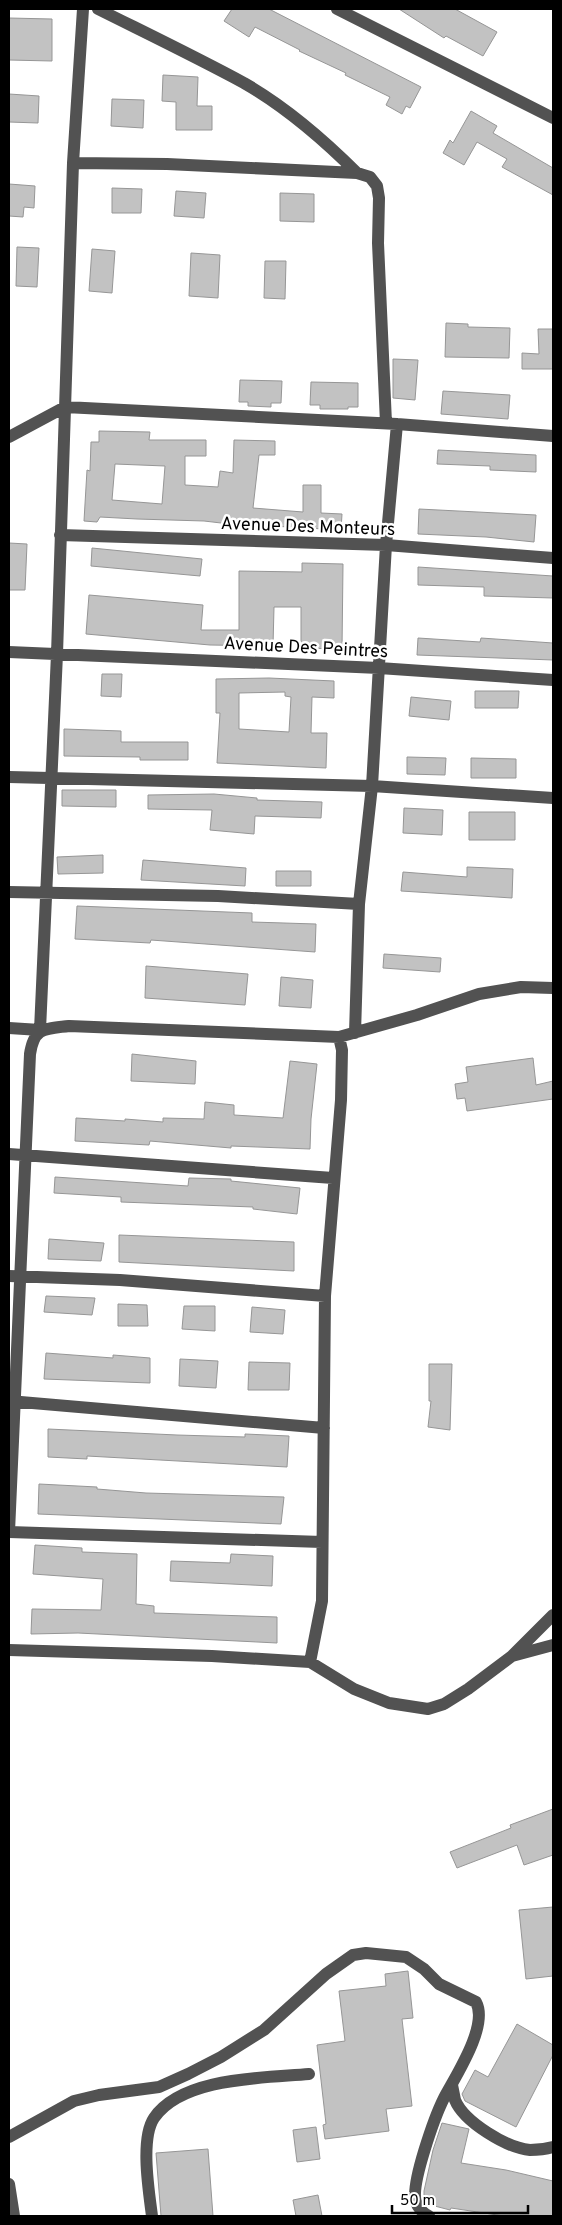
<svg xmlns="http://www.w3.org/2000/svg" width="562" height="2225" font-family="Overpass,sans-serif">
<style>
.building{fill:#c2c2c2;stroke:#969696;fill-rule:evenodd}
.lines{fill:none;stroke-linecap:round;stroke-linejoin:round}
.minor{stroke:#525252;stroke-width:12}
.labels{text-anchor:middle;stroke-width:5;stroke-linejoin:round;paint-order:stroke}
.street-label{font-size:18px;fill:#000;stroke:#fff}
</style>
<rect width="100%" height="100%" fill="#fff"/>
<path class="building" d="M232 9H269L421 87 410 108 406 106 402 114 386 105 390 97 345 75 346 73 299 51 300 50 255 27 249 37 224 21Z
M399 9H455L497 32 483 56 446 36 444 38Z
M9 18 52 19V61L9 60Z
M163 75 198 77 197 106H212V130H176V102L162 101Z
M9 94 39 96 38 123 9 122Z
M112 99 144 100 143 128 111 126Z
M471 111 497 126 493 133 553 168V195L502 167 507 159 477 142 464 165 443 153 450 140 453 143Z
M9 184 35 186 34 208 24 207 23 217 9 216Z
M112 188 142 189 141 213H112Z
M176 191 206 193 204 218 174 216Z
M280 193 314 194V222L280 221Z
M17 247 39 248 37 287 16 286Z
M92 249 115 251 112 293 89 291Z
M191 253 220 255 218 298 189 296Z
M265 261H286L285 299 264 298Z
M446 323 468 324V327L510 328 509 358 445 357Z
M538 329H553V369H522V353L539 354Z
M393 359 418 360 415 400 393 398Z
M240 380 282 381 281 403H271V407L248 406V402H239Z
M311 382 358 383V407H348V409H320V405H310Z
M443 391 510 395 508 419 441 414Z
M99 431 150 432 149 440H206V456H185V485L218 487 220 471 233 473 234 440 275 441V455H259L253 508 303 512V485H321V513L342 514 341 530 272 526V529L204 521 137 519 100 517 97 522 84 521 87 470 90 471 91 442H99ZM115 464 165 466 162 504 112 500Z
M438 450 536 455V472L490 470V466L437 464Z
M419 509 536 515 534 542 486 537 418 534Z
M9 543 27 544 25 590H9Z
M92 548 202 559 200 576 91 566Z
M302 563 343 564 342 649 301 648V607H274L273 646 210 645 86 634 89 595 203 605 201 630H239V571L302 572Z
M418 567 553 576V598L484 596V587L418 585Z
M418 638 480 642 481 638 553 643V660L417 655Z
M102 674H122L121 697 101 696Z
M269 678 334 681V698L312 697 311 733H327L326 768 217 763 220 713H216V679ZM285 692V696L291 697 289 732 239 729V693Z
M475 691H519L518 708H475Z
M411 697 451 701 449 720 409 716Z
M64 729 121 731V742H188V760H140V757L64 756Z
M407 757 446 758 445 775 407 774Z
M471 758 516 759V778H471Z
M62 790H116V807L62 806Z
M214 794 257 798V800L322 802 321 818 255 816 254 834 210 830 212 810 148 809V795Z
M404 808 443 810 442 835 403 833Z
M469 812H515V840H469Z
M103 855V873L58 874 57 857Z
M143 860 246 868 245 886 141 880Z
M467 867 513 869 512 898 401 891 403 872 467 877Z
M276 871H311V886H276Z
M77 906 252 913V922L316 924 315 952 151 940 150 943 75 939Z
M384 954 441 958 440 972 383 968Z
M146 966 248 974 245 1005 145 998Z
M281 977 313 980 311 1008 279 1006Z
M132 1054 196 1061 195 1084 131 1081Z
M533 1058 536 1085 553 1081V1099L467 1111 465 1098 457 1099 455 1084 468 1082 466 1067Z
M290 1061 317 1064 311 1119 310 1149 231 1146V1148L150 1141 149 1145 75 1141 76 1118 125 1121V1119L163 1122V1118L204 1119 205 1102 234 1105V1115L283 1118Z
M55 1177 188 1186 189 1178 231 1179V1181L300 1188 297 1214 253 1209V1207L121 1202V1197L54 1193Z
M119 1235 294 1242V1271L119 1262Z
M49 1239 104 1243 101 1261 48 1259Z
M46 1296 95 1298 92 1315 44 1312Z
M118 1304 147 1305 148 1326H118Z
M184 1306H215V1331L182 1329Z
M252 1307 285 1310 283 1334 250 1332Z
M46 1353 113 1358V1355L150 1358V1383L44 1379Z
M180 1359 218 1361 216 1388 179 1386Z
M249 1362 290 1363 289 1390H248Z
M429 1364H452L450 1430 428 1427 431 1401H429Z
M48 1429 177 1435 245 1437V1434L289 1436 287 1467 87 1456V1459L48 1457Z
M39 1484 97 1487V1489L146 1493 284 1497 281 1524 38 1514Z
M35 1545 82 1548V1552L137 1554 136 1604 154 1606V1613L277 1617V1643L78 1633 31 1634 32 1609 101 1610 103 1579 33 1574Z
M231 1554 273 1556 272 1586 170 1581 171 1561 230 1563Z
M553 1809V1855L524 1865 517 1845 457 1868 450 1852 511 1828 510 1825Z
M553 1907V1976L526 1979 519 1910Z
M408 1971 413 2018 402 2019 412 2106 386 2109 389 2131 325 2139 323 2125 326 2124 317 2045 345 2041 339 1991 386 1986 385 1974Z
M517 2024 553 2045V2055L516 2127 465 2101 462 2094 475 2070 488 2077Z
M442 2123 469 2129 461 2163 506 2170 553 2181V2216H504L451 2208 450 2210 427 2204 424 2200V2191L433 2150Z
M316 2127 320 2159 297 2162 293 2130Z
M208 2149 213 2216H161L156 2153Z
M318 2195 322 2216H296L293 2200Z"/>
<g class="lines">
<path class="minor" d="M98 9C146 33 196 57 244 83 286 107 323 139 357 173
M337 9 553 118
M73 163 167 164 357 173 370 177 377 186 379 198 378 243 386 423
M9 437 65 407 397 424 553 436
M60 535 386 545 553 558
M9 652 379 668 553 680
M9 777 372 786 553 798
M9 892 218 896 359 904
M9 1028 40 1030 57 654 73 163 83 9
M355 1033 359 904 372 786 386 545 397 424
M9 1154 333 1178
M9 1276 120 1280 325 1296
M9 1401 324 1428
M9 1532 30 1054C34 1027 45 1029 69 1026L339 1037 417 1015 479 994 521 987 553 988
M9 1532 322 1542
M9 1650 212 1656 310 1662 354 1689 389 1703 428 1709 444 1704 468 1689 512 1656 553 1645
M512 1656 553 1615
M310 1662 322 1601 325 1296 341 1100 342 1050 339 1037
M452 2085C453 2090 454 2095 455 2100 464 2122 507 2148 530 2150 538 2150 546 2149 553 2147
M9 2137 74 2101 99 2095 159 2087 188 2074 221 2057 264 2030 326 1974 353 1955 366 1953 406 1957 424 1969 439 1984 476 2002C489 2026 455 2077 444 2098 435 2116 410 2185 416 2202 418 2208 423 2213 429 2216
M9 2184 14 2216
M152 2216C149 2192 140 2139 154 2118 182 2077 264 2078 309 2074"/>
</g>
<g class="labels">
<g class="street-label">
<text transform="translate(308 526) rotate(2)" y="6">Avenue Des Monteurs</text>
<text transform="translate(306 647) rotate(3)" y="6">Avenue Des Peintres</text>
</g>
</g>
<rect width="562" height="2225" fill="none" stroke="#000000" stroke-width="20"/>
<path d="M392 2205v8h136v-8" fill="none" stroke="#000000" stroke-width="2.5"/>
<text x="400" y="2205" font-size="15" fill="#000000" stroke="#ffffff" stroke-width="4" paint-order="stroke">50 m</text>
</svg>
